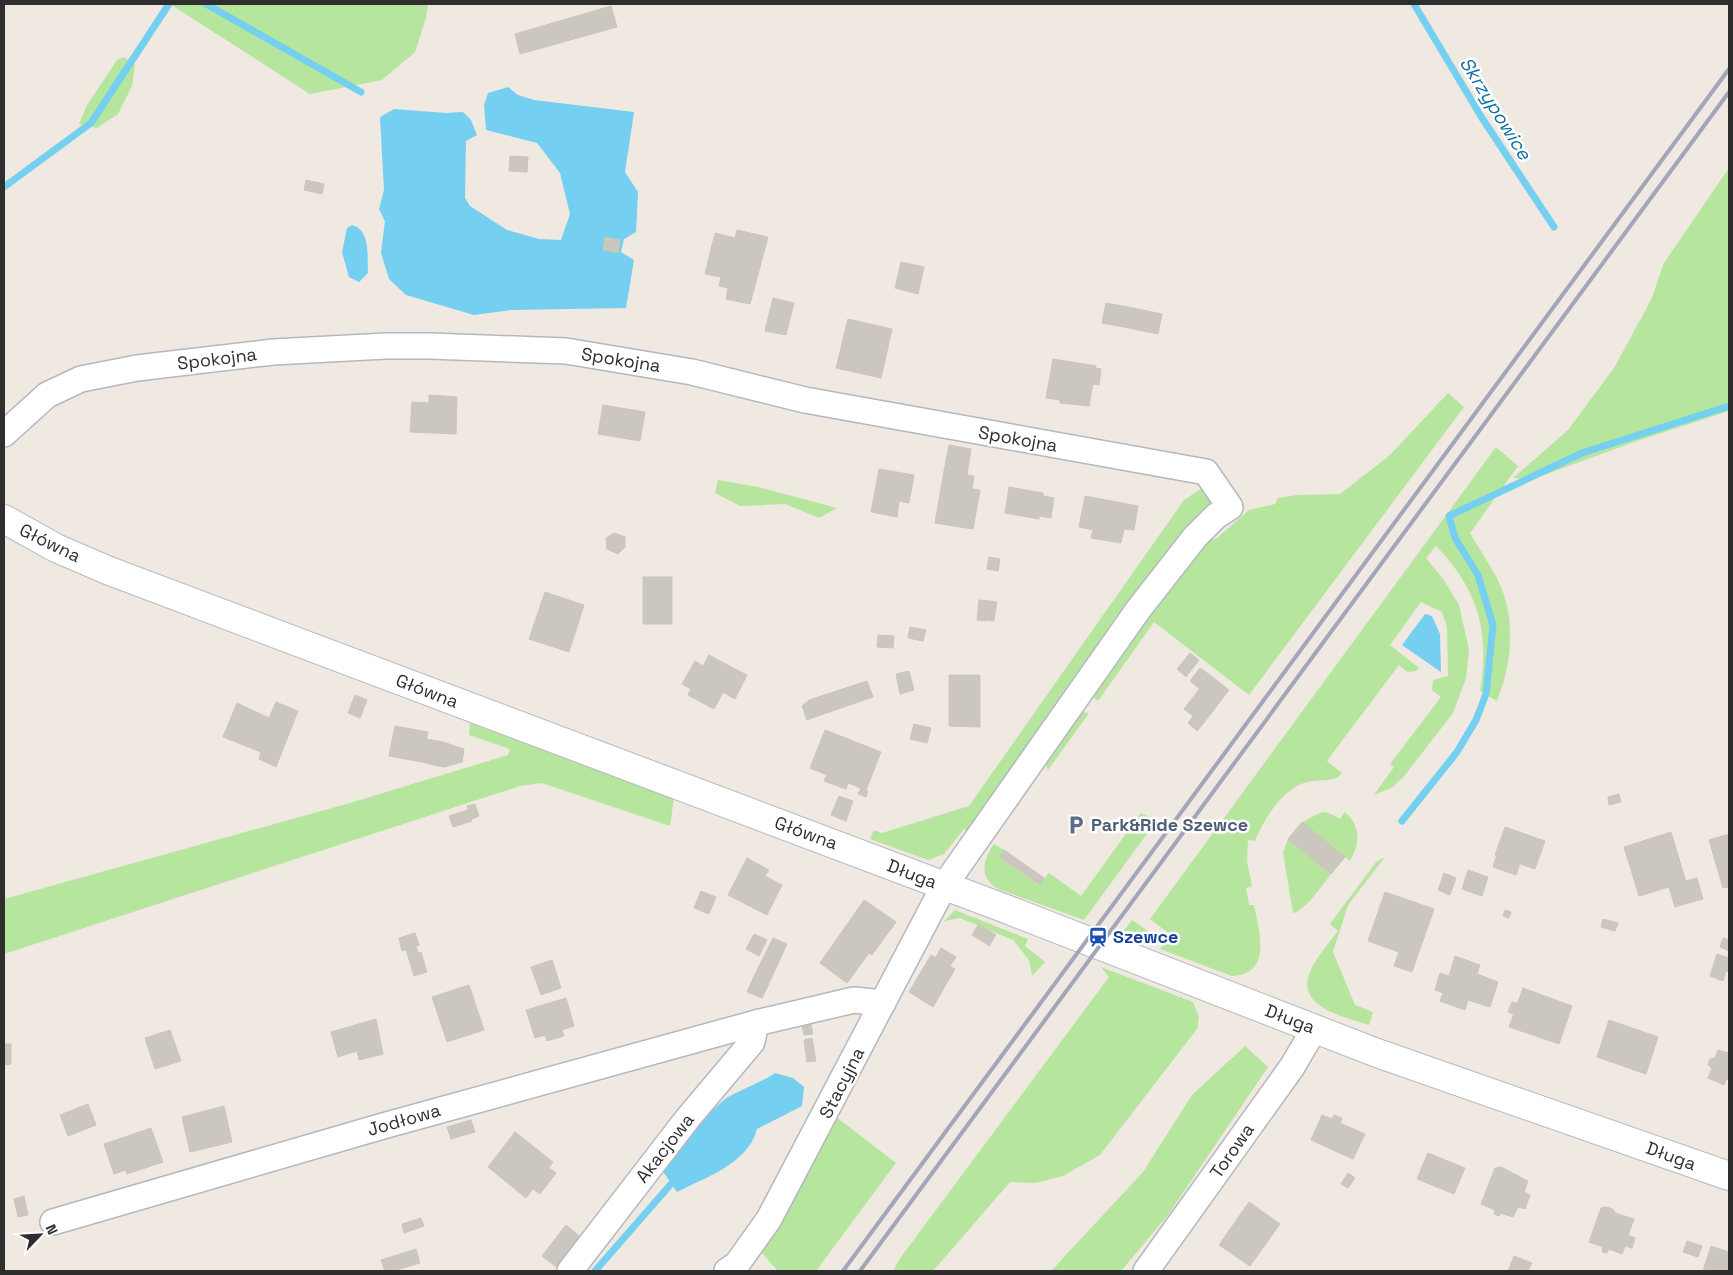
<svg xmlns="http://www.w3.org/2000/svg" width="1733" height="1275" font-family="'Space Grotesk',sans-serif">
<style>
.green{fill:#b6e59e}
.water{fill:#75cff0}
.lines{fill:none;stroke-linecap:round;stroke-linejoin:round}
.stream{stroke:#75cff0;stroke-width:7}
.building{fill:#cbc7bf;stroke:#cbc5ba}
.street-casing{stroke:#b4b7c1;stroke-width:28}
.secondary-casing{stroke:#b4b7c1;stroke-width:30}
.street{stroke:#fff;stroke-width:25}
.secondary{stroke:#fff;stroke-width:28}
.rail{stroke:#a3a6b8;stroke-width:4}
.labels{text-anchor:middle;stroke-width:5;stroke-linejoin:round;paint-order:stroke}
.street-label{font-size:18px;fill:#2e2e2e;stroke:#fff}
.service-label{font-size:18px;font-weight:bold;fill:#4e5e75;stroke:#fff;text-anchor:start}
.transit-label{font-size:18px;font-weight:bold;fill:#164399;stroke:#fff;text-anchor:start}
.water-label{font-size:19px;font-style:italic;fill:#0d6fa3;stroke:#fff}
</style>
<rect width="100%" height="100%" fill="#efe9e1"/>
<path class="green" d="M170 4H428L426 18 415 52 382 80 310 94Z
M124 57 135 65 132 86 118 114 97 128 79 124 87 105 117 60Z
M1729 168V411L1637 441 1533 479 1513 478 1568 430 1614 368 1651 300 1664 263Z
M1448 393 1464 407 1249 695 1154 622 1098 701 1088 693 1202 544 1217 538 1249 510 1275 504 1278 498 1297 495 1340 494 1390 455Z
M1496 447 1518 466 1470 533C1480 551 1493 568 1501 587 1516 623 1511 666 1497 701L1480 691C1490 632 1478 589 1436 546L1426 558 1444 580 1459 605 1469 650 1466 678 1453 713 1405 775 1393 787 1374 795 1394 767 1390 764 1441 697 1432 690 1433 680 1448 676 1447 627 1442 612 1421 602 1390 645 1419 668 1416 671 1407 672 1399 665 1335 750 1327 761 1342 773 1338 777C1328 782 1318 779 1308 782 1283 787 1264 819 1255 841L1248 840 1247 861 1252 886 1246 888 1249 905H1254C1259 931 1273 974 1232 976L1160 949 1171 935 1150 919Z
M718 480 758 487 837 508 819 518 785 504 740 506 715 493Z
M1207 485 1221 504 970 832 964 829 944 854 928 860 870 839 874 830 882 833 969 806 1184 500Z
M1076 711 1089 713 1048 770 1043 759Z
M470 723 674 798 670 826 542 783 520 786 4 954V899L350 803 508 755 510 749 469 735Z
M1322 812 1329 813 1340 819 1345 812C1361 826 1360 843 1350 861L1302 822Z
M1141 813 1157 820 1084 920 998 889C978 877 983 860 994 844L1004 850 1000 858 1039 885 1049 873 1081 896Z
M1288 839 1331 874C1323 884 1305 911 1293 913L1283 853Z
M1385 857 1348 905 1333 952 1355 1005 1373 1012 1369 1025C1345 1017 1293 1007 1311 970 1317 956 1329 943 1338 931L1330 924 1376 862Z
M955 910 1028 939 1025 946 1045 962 1032 976 1029 960 1013 940 960 918 944 921Z
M1132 920 1158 938 1152 946 1122 933Z
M1101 967 1193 1002 1199 1017 1197 1029 1100 1155 1063 1176 1035 1183 1010 1182 933 1271H893L901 1257 1109 977Z
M1245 1046 1268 1067 1168 1215 1121 1271H1051L1143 1172 1192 1095Z
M836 1117 896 1163 816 1271H778L760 1251Z"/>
<path class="water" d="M508 87 518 95 534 100 634 112 625 172 638 192 636 232 624 239 621 252 634 260 626 308 511 310 474 315 406 295 389 279 381 253 385 221 379 209 384 190 380 117 394 109 446 113 463 112 471 120 477 135 466 141 465 198 470 206 507 230 539 239 561 240 570 214 560 173 537 143 486 130 484 105 488 93Z
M352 225C371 230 367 257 368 273L359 282 349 277 342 252 347 228Z
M1425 614 1432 616 1440 634 1441 672 1402 645Z
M775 1073 793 1078 804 1087 802 1106 757 1129C748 1164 706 1177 677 1192L662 1170C681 1146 700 1120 724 1100 734 1092 761 1083 775 1073Z"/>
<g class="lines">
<path class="stream" d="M206 4 361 92
M1414 4 1482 118 1554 227
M4 187 91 123 169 4
M1402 821 1457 752 1476 720 1486 694 1493 625 1478 575 1455 538 1449 516 1582 453 1729 406
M595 1271 678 1176"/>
</g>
<path class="building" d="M611 6 617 27 520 54 515 34Z
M510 156 528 157 527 172 509 171Z
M306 180 324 184 322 194 304 190Z
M737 230 768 237 750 304 726 299 728 288 719 286 721 277 705 274 715 233 735 238Z
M605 237 620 240 618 253 603 250Z
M901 262 924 267 918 294 895 288Z
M773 298 794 303 786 335 765 331Z
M1106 303 1128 307 1124 327 1102 323Z
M1128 307 1162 314 1158 334 1124 327Z
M848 319 892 329 881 378 836 368Z
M1053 359 1096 366 1089 406 1060 403V400L1046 398Z
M1095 368 1101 369 1099 385 1093 384Z
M429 395 457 397 456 434 410 432 412 402 429 403Z
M603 405 645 412 640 441 598 434Z
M949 445 971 449 967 475 944 471Z
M879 469 914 475 909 503 874 496Z
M944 471 974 476 972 489 980 490 973 529 935 523Z
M1009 487 1043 493V496L1054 498 1051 518 1039 516V519L1005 513Z
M874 496 899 501 897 517 871 512Z
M1085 496 1138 506 1134 530 1124 529 1121 543 1091 538 1093 530 1079 527Z
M614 533 625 537V547L618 554 607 549 606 538Z
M989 557 1000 559 998 571 987 569Z
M643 577H672V624H643Z
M545 592 584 605 569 652 529 639Z
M979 600 990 601 987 621 977 620Z
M990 601 997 602 995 613 989 612Z
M989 612 995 613 994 621 988 620Z
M910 627 926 630 923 641 908 638Z
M878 635 894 636 893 648 877 647Z
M1190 653 1199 660 1186 677 1177 669Z
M709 655 735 669 714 709 688 695 691 689 682 684 695 661 703 666Z
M1200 668 1210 675 1200 689 1190 681Z
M735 669 747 675 735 699 723 692Z
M909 671 914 690 900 694 896 674Z
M949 675H980V727L949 726Z
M1210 675 1229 690 1203 724 1184 709Z
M867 681 873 697 815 717 809 700Z
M355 695 367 700 360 718 348 713Z
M809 700 815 717 807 720 802 706Z
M276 702 298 711 276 767 259 759 261 752 223 737 237 703 269 718Z
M1193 716 1203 724 1197 731 1188 723Z
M914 724 931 728 927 743 910 739Z
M395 726 428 732 422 762 389 756Z
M825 730 881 752 866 790 848 783 846 789 824 781 827 775 810 768Z
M427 739 443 742 438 766 422 762Z
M443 742 464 749 462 762 445 767 438 766Z
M861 788 868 791 866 797 858 794Z
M1619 794 1621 802 1609 805 1608 797Z
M839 796 853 801 846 821 831 815Z
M475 804 479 816 471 819 467 806Z
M468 810 472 821 453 827 449 816Z
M1302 822 1345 857 1331 874 1288 839Z
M1505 827 1545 841 1535 869 1495 855Z
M1671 832 1692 902 1675 907 1669 887 1639 896 1624 847Z
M1729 834V887L1723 888 1709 840Z
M1004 850 1044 878 1040 885 999 857Z
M1497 855 1520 863 1516 875 1493 867Z
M747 858 769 870 765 876 782 885 767 915 728 895Z
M1468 870 1488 877 1482 896 1462 889Z
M1444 873 1456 878 1450 895 1438 890Z
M1697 878 1703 899 1692 902 1686 881Z
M701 891 716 897 709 914 694 908Z
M1385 892 1434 909 1412 972 1394 966 1399 952 1368 941Z
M864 900 896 922 872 955 841 933Z
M1505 910 1511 912 1509 918 1503 916Z
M1603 919 1618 923 1615 931 1601 927Z
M978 925 988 930 982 941 972 935Z
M988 930 996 935 989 946 982 941Z
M415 933 419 945 402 951 399 938Z
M841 933 869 953 847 983 820 963Z
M754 934 767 940 759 956 746 949Z
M773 938 787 944 771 979 756 972Z
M1723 938 1729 940V951L1720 947Z
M416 946 418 953 408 956 406 950Z
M941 948 956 957 950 966 936 957Z
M421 952 427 972 414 976 408 956Z
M1717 954 1729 958V972L1726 971 1723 981 1710 976Z
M931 955 955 969 933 1007 909 992Z
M1455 956 1480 965 1477 974 1498 982 1490 1007 1468 1000 1465 1010 1440 1001 1443 993 1435 990 1440 973 1449 976Z
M552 960 561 988 541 995 531 967Z
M756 972 771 979 762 998 747 992Z
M469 985 484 1030 447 1042 432 997Z
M1523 988 1572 1006 1559 1044 1509 1027Z
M566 998 574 1026 562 1030 564 1036 547 1041 545 1035 535 1038 526 1010Z
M1512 1002 1517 1003 1513 1014 1508 1012Z
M376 1019 383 1054 359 1060 357 1051 338 1057 331 1032Z
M1609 1020 1658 1037 1646 1074 1597 1057Z
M811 1024 813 1034 804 1035 802 1025Z
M170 1030 181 1061 155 1069 145 1038Z
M812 1038 816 1061 807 1062 804 1040Z
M4 1044H11V1064L4 1065Z
M1718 1050 1729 1053V1080L1726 1079 1724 1085 1708 1078 1712 1068 1708 1065 1710 1059 1715 1058Z
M88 1104 96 1125 68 1136 60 1115Z
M224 1106 232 1142 190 1152 182 1117Z
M1322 1115 1332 1119 1334 1115 1342 1118 1340 1123 1365 1134 1353 1159 1311 1140Z
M471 1120 475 1132 451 1139 447 1127Z
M151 1128 163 1162 127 1174 116 1140Z
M515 1132 553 1162 526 1198 488 1167Z
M116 1140 126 1170 114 1174 104 1144Z
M1428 1153 1465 1168 1454 1194 1417 1179Z
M1501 1167 1528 1181 1524 1192 1530 1195 1525 1209 1518 1207 1513 1217 1500 1213 1499 1216 1494 1214 1495 1210 1481 1204 1495 1168Z
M549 1168 556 1173 540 1194 533 1189Z
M1348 1173 1355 1178 1348 1188 1341 1184Z
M24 1196 28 1215 18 1217 14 1199Z
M1249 1202 1280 1224 1250 1266 1219 1245Z
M1606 1207 1613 1209 1615 1213 1634 1219 1628 1235 1635 1238 1632 1248 1625 1246 1622 1254 1609 1249 1607 1253 1602 1252 1603 1247 1589 1242 1601 1208Z
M421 1218 424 1226 404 1233 402 1224Z
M566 1225 582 1238 559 1269 542 1256Z
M1687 1241 1702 1246 1698 1257 1683 1252Z
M1711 1246 1729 1252V1271H1703Z
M416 1249 420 1263 393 1271H385L381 1260Z
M1514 1256 1532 1263 1528 1271H1508Z"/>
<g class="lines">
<defs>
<path id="street" d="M4 434 47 395 81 379 137 368 273 352 386 346H430L566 351 692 372 805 400 1206 472 1230 507 1216 516 1195 537 1138 610 944 886 769 1219 737 1264 727 1271
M53 1222 383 1126 756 1023 854 1000 883 1003
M570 1271 688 1118 752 1042 756 1023
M1146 1271 1292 1067 1315 1028"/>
<path id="secondary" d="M4 519 56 548 107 570 1006 909 1377 1053 1729 1176"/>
</defs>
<use href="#street" class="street-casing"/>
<use href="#secondary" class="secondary-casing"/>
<use href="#street" class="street"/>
<use href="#secondary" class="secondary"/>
<path class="rail" d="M843 1271 1729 69
M860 1271 1729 92"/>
</g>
<defs>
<symbol id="parking-bare" viewBox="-9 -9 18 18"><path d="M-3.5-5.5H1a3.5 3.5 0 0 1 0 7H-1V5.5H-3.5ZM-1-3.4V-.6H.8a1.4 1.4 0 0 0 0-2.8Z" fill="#5c6f8a" stroke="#fff" stroke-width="2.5" paint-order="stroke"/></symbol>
<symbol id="station-bare" viewBox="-9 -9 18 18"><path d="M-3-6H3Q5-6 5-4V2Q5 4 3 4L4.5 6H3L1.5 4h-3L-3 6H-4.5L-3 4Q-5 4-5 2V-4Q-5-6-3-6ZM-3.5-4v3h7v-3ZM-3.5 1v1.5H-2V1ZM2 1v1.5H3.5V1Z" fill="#1a4fb4" stroke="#fff" stroke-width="2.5" paint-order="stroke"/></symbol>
</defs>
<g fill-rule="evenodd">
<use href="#parking-bare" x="1062" y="811" width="28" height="28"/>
<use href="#station-bare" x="1084" y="923" width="28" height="28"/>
</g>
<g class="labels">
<g class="street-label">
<text transform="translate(217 359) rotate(-7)" y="6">Spokojna</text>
<text transform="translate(621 360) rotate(9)" y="6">Spokojna</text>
<text transform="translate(1018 439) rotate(10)" y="6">Spokojna</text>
<text transform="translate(50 543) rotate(26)" y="6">Główna</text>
<text transform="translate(427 691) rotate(21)" y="6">Główna</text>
<text transform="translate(806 833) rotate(20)" y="6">Główna</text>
<text transform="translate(912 874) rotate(21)" y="6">Długa</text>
<text transform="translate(1290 1019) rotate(21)" y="6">Długa</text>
<text transform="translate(842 1083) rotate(-63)" y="6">Stacyjna</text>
<text transform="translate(404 1120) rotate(-16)" y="6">Jodłowa</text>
<text transform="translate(665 1148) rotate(-52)" y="6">Akacjowa</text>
<text transform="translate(1232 1151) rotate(-55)" y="6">Torowa</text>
<text transform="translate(1671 1156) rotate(20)" y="6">Długa</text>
</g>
<g class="service-label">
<text x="1091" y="831">Park&amp;Ride Szewce</text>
</g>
<g class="transit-label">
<text x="1113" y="943">Szewce</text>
</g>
<g class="water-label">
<text transform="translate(1496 108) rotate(58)" y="7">Skrzypowice</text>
</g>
</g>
<rect width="1733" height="1275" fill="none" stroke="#2e2e2e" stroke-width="10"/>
<g transform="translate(40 1235) rotate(65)" stroke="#ffffff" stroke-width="4" paint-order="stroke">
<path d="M0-4L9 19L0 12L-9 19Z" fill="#2e2e2e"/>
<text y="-8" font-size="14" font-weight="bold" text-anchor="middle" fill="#2e2e2e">N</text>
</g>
</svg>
